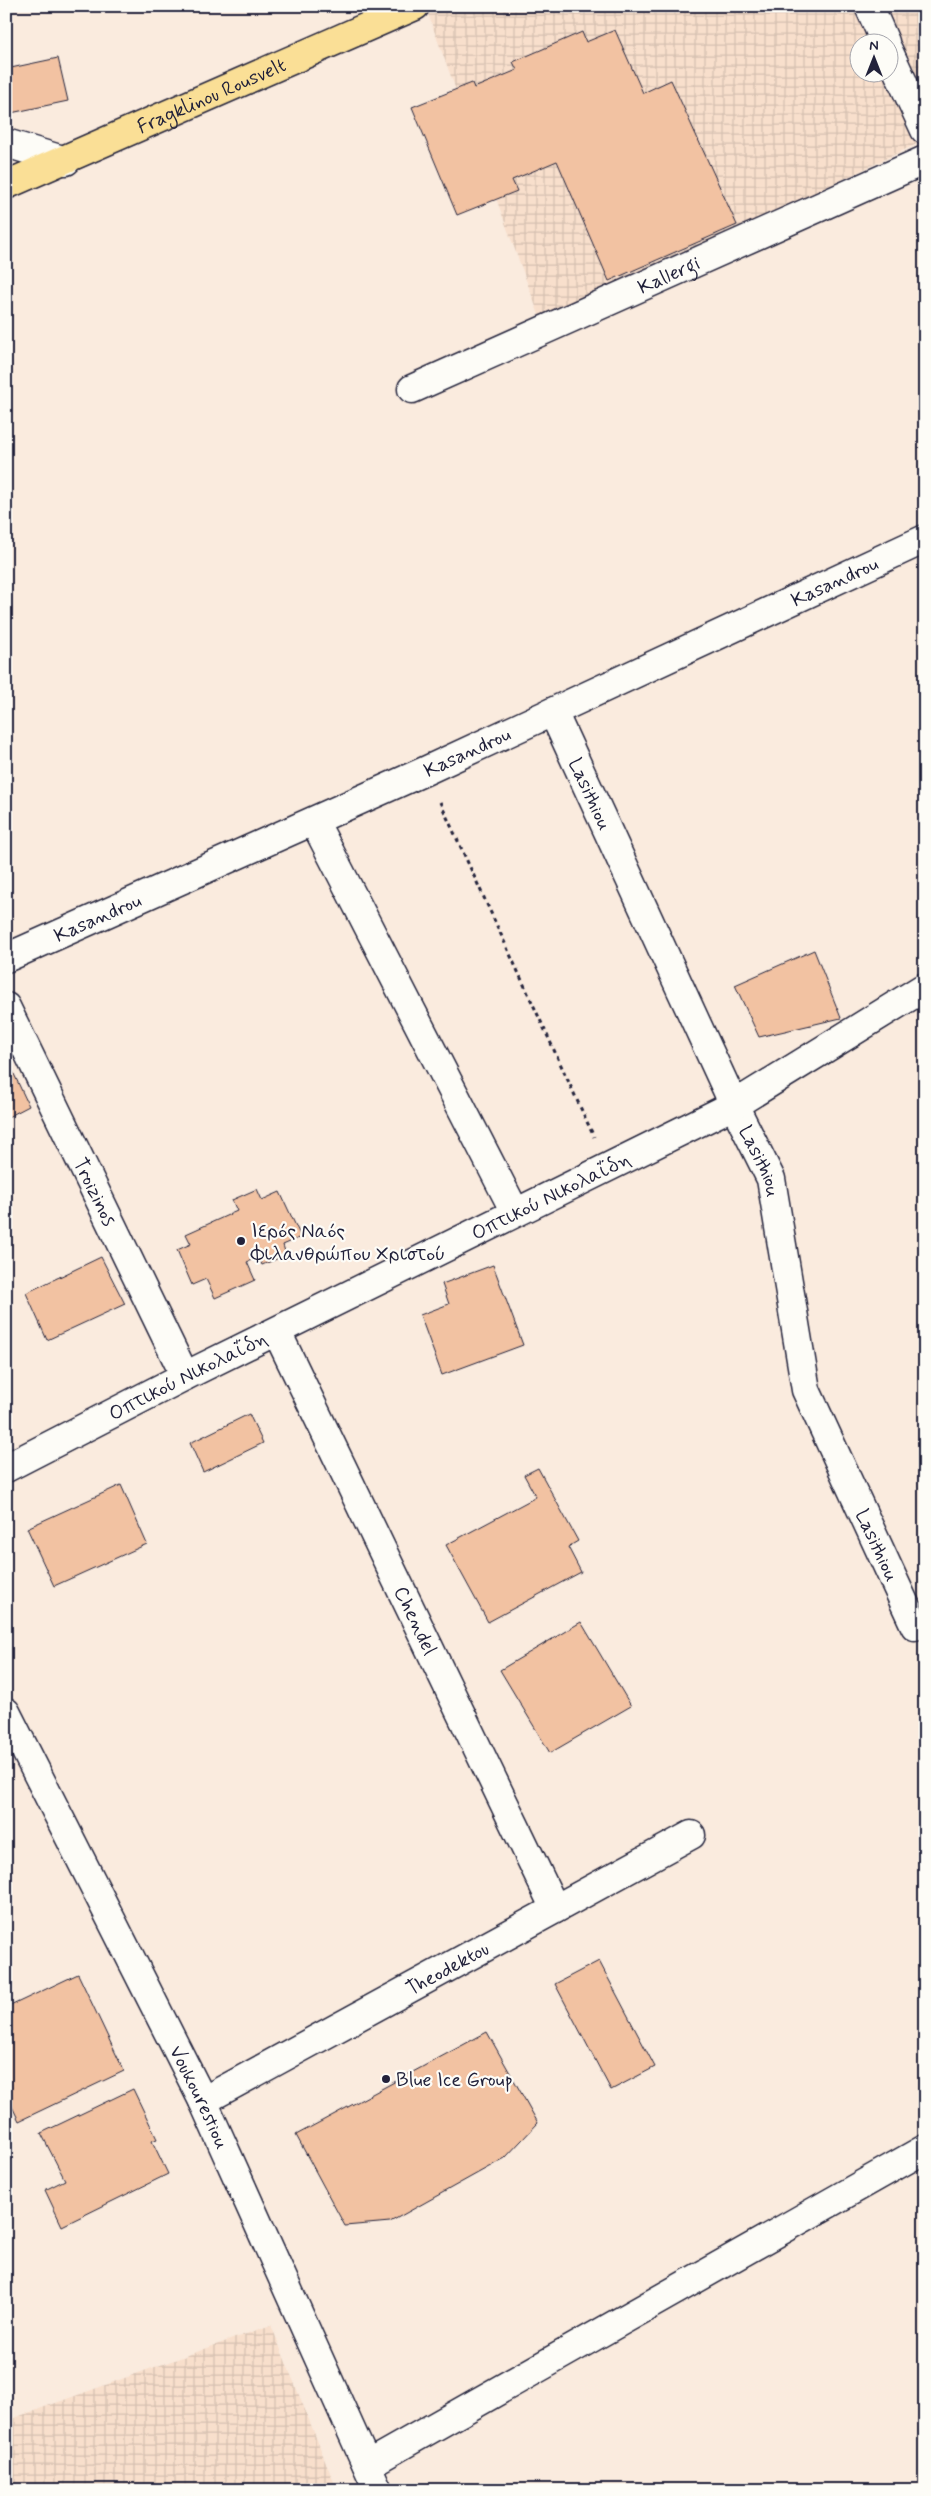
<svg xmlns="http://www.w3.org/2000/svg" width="931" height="2496" font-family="Mynerve,sans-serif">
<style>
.industrial{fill:url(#industrial-grid);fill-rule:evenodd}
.building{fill:#f2c2a2;stroke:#22223b}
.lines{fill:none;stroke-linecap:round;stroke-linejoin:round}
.minor-casing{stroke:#22223b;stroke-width:31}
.major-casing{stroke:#22223b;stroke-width:31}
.path{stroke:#22223b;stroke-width:3;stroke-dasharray:4 4;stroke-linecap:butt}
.minor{stroke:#fdfcf7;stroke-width:28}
.major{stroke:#fadf96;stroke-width:28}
.poi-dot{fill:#22223b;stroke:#fdfcf7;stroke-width:2}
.labels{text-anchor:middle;stroke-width:4.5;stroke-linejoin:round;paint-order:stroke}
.street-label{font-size:20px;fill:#22223b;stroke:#fdfcf7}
.poi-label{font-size:20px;fill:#22223b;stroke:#fdfcf7;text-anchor:start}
</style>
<defs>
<pattern id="industrial-grid" width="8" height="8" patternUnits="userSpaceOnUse" patternTransform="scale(1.25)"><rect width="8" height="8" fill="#f8dfcc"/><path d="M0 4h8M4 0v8" fill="none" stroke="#d4bfb0"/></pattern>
</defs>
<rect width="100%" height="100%" fill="#faebde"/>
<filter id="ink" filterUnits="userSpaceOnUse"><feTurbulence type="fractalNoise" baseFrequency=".02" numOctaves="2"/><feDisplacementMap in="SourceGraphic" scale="10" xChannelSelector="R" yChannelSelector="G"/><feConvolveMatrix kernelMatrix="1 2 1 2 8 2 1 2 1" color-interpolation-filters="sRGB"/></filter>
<g filter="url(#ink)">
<path class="industrial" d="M425 6H925V140L542 323ZM858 42H888V72H858Z
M271 2325 337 2490H6V2421Z"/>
<path class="building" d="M615 30 643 93 671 80 737 225 609 281 557 161 512 180 517 191 457 215 412 107 472 83 474 88 517 70 513 62 582 32 586 42Z
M58 58 68 101 6 114V69Z
M814 950 841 1018 759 1037 735 985Z
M6 1057 29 1106 6 1118Z
M257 1189 262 1200 280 1192 301 1237 283 1245 286 1255 262 1265 258 1257 247 1262 255 1280 215 1298 206 1279 192 1285 177 1250 191 1244 186 1234 237 1211 232 1200Z
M101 1257 125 1304 47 1340 26 1293Z
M493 1265 523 1345 442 1375 420 1315 449 1304 442 1284Z
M249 1414 263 1443 203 1472 190 1443Z
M538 1468 578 1541 568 1547 581 1572 488 1622 446 1545 536 1497 524 1475Z
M121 1485 147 1544 54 1586 27 1528Z
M581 1622 631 1706 550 1753 500 1670Z
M599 1961 655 2067 611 2090 555 1984Z
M78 1974 124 2071 19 2121 6 2094V2008Z
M487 2032 538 2123 505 2158 390 2222 345 2226 296 2135Z
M133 2089 157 2139 152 2141 168 2174 62 2226 45 2190 65 2180 41 2133Z"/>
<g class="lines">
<defs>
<g id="minor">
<path d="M869 6 885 42"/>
<path d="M888 50 925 130"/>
<path d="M6 143 66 161"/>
<path id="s1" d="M412 389 925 160"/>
<path id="s2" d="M553 712 734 1105 771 1179 806 1390 915 1626"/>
<path d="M314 821 515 1212"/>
<path id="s3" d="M6 958 425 771 925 539"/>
<path id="s4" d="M6 1007 185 1376"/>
<path id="s5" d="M277 1332 555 1909"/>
<path id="s6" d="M6 1468 185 1376 734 1105 925 987"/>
<path id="s7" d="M6 1712 203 2101 378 2490"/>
<path id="s8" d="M203 2101 691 1835"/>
<path d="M367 2465 925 2149"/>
</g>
<g id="major">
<path id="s9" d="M6 185 415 6"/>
</g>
</defs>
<use href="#minor" class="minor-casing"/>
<use href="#major" class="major-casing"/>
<path class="path" d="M440 802 594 1137"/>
<use href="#minor" class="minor"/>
<use href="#major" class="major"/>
</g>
</g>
<g class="poi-dot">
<circle cx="241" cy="1241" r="5"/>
<circle cx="386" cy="2079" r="5"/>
</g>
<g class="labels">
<g class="street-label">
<text dy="7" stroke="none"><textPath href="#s9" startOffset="224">Fragklinou Rousvelt</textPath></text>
<text dy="7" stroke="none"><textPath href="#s1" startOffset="281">Kallergi</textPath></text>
<text dy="7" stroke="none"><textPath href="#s3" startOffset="910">Kasandrou</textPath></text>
<text dy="7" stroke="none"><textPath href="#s3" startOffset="505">Kasandrou</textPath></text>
<text dy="7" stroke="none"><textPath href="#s2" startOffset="90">Lasithiou</textPath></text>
<text dy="7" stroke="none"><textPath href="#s3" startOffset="100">Kasandrou</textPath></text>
<text dy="7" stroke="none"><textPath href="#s2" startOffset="495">Lasithiou</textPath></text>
<text dy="7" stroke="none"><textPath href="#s4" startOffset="205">Troizinos</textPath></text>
<text dy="7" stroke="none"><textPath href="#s6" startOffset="609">Οπτικού Νικολαΐδη</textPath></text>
<text dy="7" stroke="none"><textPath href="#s6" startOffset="204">Οπτικού Νικολαΐδη</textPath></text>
<text dy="7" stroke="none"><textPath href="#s2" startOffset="900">Lasithiou</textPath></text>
<text dy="7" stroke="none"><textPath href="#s5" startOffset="320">Chendel</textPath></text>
<text dy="7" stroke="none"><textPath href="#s8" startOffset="278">Theodektou</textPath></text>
<text dy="7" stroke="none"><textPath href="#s7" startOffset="431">Voukourestiou</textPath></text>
</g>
<g class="poi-label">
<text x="251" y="1237">Ιερός Ναός<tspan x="251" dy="23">Φιλανθρώπου Χριστού</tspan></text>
<text x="396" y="2086">Blue Ice Group</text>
</g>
</g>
<rect width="931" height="2496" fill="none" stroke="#fdfcf7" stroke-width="25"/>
<rect x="12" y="12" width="906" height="2471" fill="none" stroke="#22223b" stroke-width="2" filter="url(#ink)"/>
<g transform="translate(874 58)"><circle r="24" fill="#fdfcf7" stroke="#a5a5ac"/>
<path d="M0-4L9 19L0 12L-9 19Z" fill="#22223b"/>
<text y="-8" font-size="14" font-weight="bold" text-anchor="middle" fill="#22223b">N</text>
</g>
</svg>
